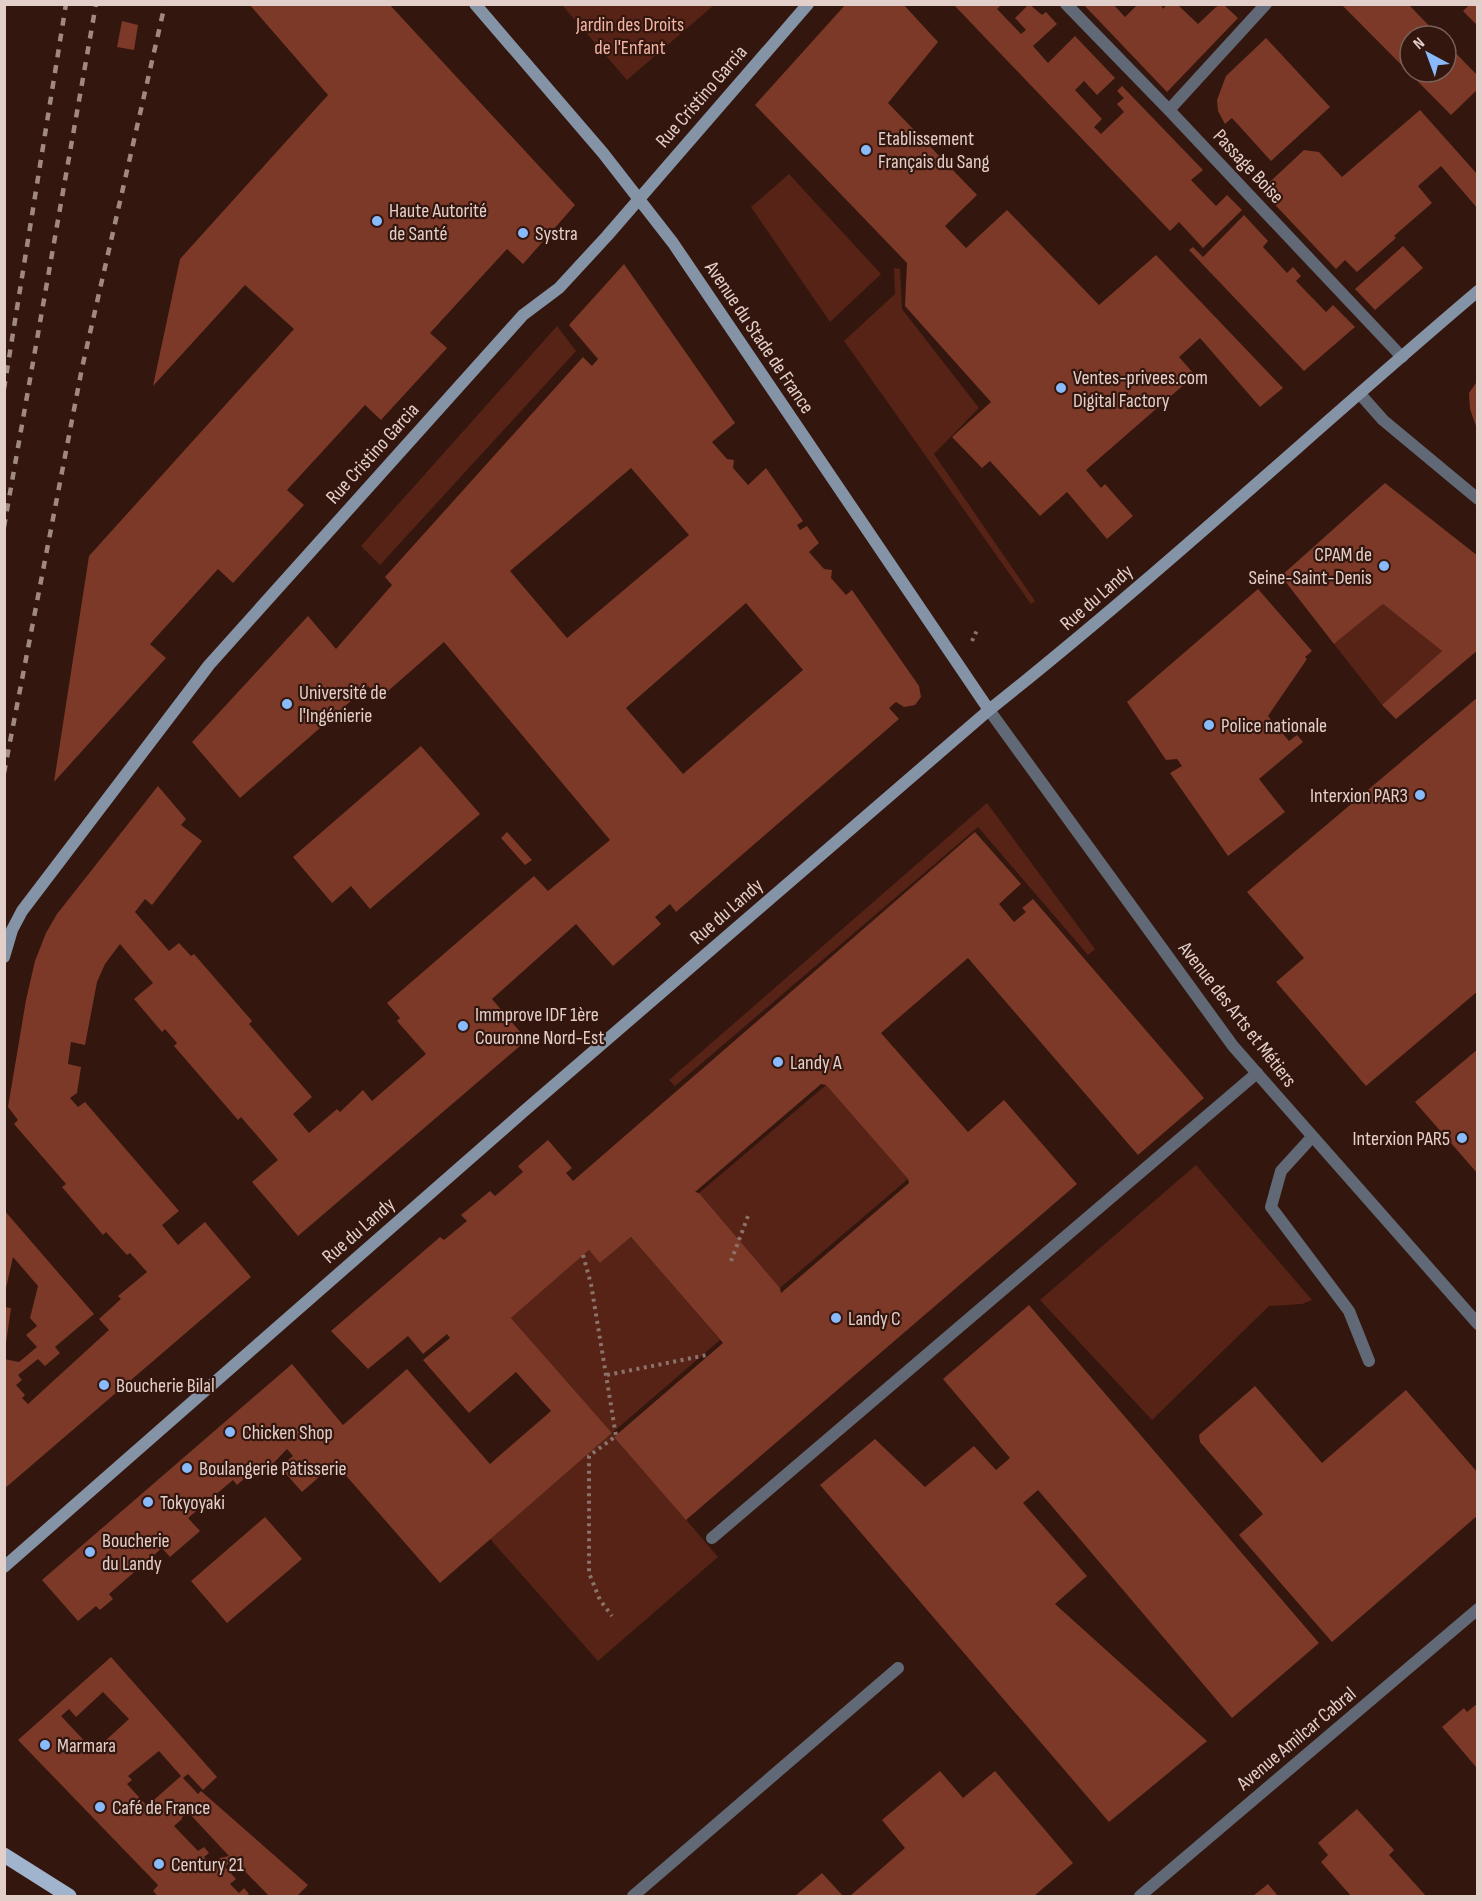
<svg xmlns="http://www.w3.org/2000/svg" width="1482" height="1901" font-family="'Sofia Sans Condensed',sans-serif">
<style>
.green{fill:#572316}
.building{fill:#7c3928;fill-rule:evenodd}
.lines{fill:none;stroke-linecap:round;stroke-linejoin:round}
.path{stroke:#8b736c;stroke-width:4;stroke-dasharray:3 4.5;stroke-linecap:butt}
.lane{stroke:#606975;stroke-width:12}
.street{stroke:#606975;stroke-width:12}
.secondary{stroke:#8493a6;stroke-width:12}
.primary{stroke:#a1b4cd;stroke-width:15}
.rail{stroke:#a18982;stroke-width:4.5;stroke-dasharray:8 8;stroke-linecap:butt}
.poi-dot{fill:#88bafc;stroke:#33160e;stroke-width:2}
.labels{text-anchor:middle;stroke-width:4.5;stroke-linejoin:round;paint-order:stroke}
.park-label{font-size:20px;fill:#f4b5a5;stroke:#33160e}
.street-label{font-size:20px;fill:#e3cfc9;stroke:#33160e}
.poi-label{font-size:20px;fill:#e3cfc9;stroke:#33160e;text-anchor:start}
</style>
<rect width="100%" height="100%" fill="#33160e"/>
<path class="green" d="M562 5H714L627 80Z
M789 174 881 274 830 322 751 207Z
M894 268 900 269 902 309 979 408 934 454 1035 601 1031 604 844 341 895 294Z
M557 326 576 351 380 565 361 546Z
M1383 604 1442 651 1382 705 1334 644Z
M987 803 1095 949 1088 955 978 827 675 1086 669 1080Z
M826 1085 908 1179 780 1288 699 1193Z
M1196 1165 1312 1300 1302 1304 1269 1306 1152 1420 1040 1300Z
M631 1237 720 1340 612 1433 718 1557 598 1661 490 1539 612 1433 511 1318 589 1250 600 1263Z"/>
<path class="building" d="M249 4H389L575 205 523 264 507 249 430 333 447 348 381 420 365 405 287 490 304 505 233 583 218 569 150 644 166 658 54 782 89 556 294 329 245 285 153 386 180 259 328 95Z
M846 4H903L938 42 888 103 977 195 945 226 966 248 1007 210 1099 305 1156 255 1283 388 1260 407 1200 338 1179 357 1195 375 1086 470 1101 488 1105 484 1133 516 1107 539 1067 492 1040 516 990 461 982 468 952 437 991 402 905 306 907 263 755 105Z
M1029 4 1042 15 1046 12 1057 24 1033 46 1048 63 1075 36 1115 78 1097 95 1084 81 1075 90 1102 119 1094 127 1101 134 1124 112 1117 104 1124 98 1117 91 1122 86 1203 170 1191 180 1216 206 1227 195 1242 210 1203 248 1179 222 1170 231 954 5H1001L997 9 1021 34 1026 30 1015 18Z
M1083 4H1113L1125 17 1137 5H1161L1163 9 1167 4H1177L1198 24 1216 7 1223 4 1238 18 1167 92Z
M1341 4H1408L1439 36H1410V72H1446V43L1478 76V89L1451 115Z
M1470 4H1478V26L1463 11Z
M122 21 138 25 134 50 117 47Z
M1266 38 1330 107 1271 161 1232 118 1225 124 1218 111 1217 100 1226 76Z
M1420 110 1478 175V209L1441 166 1418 186 1432 203 1394 236 1396 238 1357 272 1345 260 1336 269 1261 190 1304 150 1319 152 1342 177Z
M1244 215 1268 241 1263 247 1287 273 1293 267 1301 276 1296 281 1326 312 1333 305 1355 327 1304 371 1189 250 1193 247 1203 257Z
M1403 246 1423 268 1375 310 1355 289Z
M624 264 735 423 712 442 727 459 734 460 733 468 748 485 766 468 803 521 797 525 800 530 807 526 819 543 809 552 824 569 832 570 831 578 846 595 852 590 919 686 921 697 915 705 904 707 896 702 889 708 899 719 676 912 670 904 655 917 661 924 613 966 576 924 492 999 527 1040 298 1236 252 1182 278 1160 241 1117 238 1120 174 1046 177 1043 165 1029 162 1032 134 999 153 983 120 944 105 964 97 982 85 1045 71 1042 68 1064 81 1067 77 1093 70 1098 78 1107 85 1102 179 1211 162 1225 178 1245 205 1222 251 1277 4 1489V1359L19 1362 37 1347 26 1335 37 1326 30 1318 38 1286 13 1257 4 1297V1210L94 1314 55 1347 60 1353 45 1366 38 1359 18 1375 22 1380 16 1385 25 1395 22 1398 28 1404 109 1330 99 1319 121 1299 118 1296 147 1272 130 1253 127 1255 106 1232 103 1235 62 1187 66 1184 14 1124 18 1120 8 1107 26 1000 35 961 46 933 57 914 158 786 186 819 181 825 202 841 152 905 145 899 135 912 169 951 179 943 191 956 194 954 252 1021 249 1024 312 1097 293 1114 309 1133 337 1109 340 1112 363 1090 372 1101 426 1054 397 1021 400 1018 387 1003 534 876 548 891 610 840 444 642 380 698 368 686 240 798 192 742 308 616 336 649 392 585 385 577 583 357 592 366 598 359 569 325ZM631 468 689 535 567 638 510 571ZM746 603 803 670 683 774 626 708Z
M1478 380V429H1477L1470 409 1469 393Z
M1385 483 1478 556V650L1396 719 1382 705 1442 651 1383 604 1334 644 1281 576Z
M1258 589 1312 651 1305 657 1307 659 1268 716 1289 741 1297 735 1303 742 1259 779 1285 812 1228 856 1170 773 1182 766 1177 759 1166 760 1127 702Z
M1478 697V991L1366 1086 1276 982 1304 958 1247 892Z
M421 746 480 814 370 909 351 886 332 903 293 857Z
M507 832 532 860 525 865 501 838Z
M975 832 1021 884 999 904 1014 922 1026 912 1022 908 1033 899 1204 1098 1138 1155 968 958 881 1033 968 1132 1004 1100 1077 1184 686 1520 614 1437 723 1343 631 1237 600 1263 589 1250 511 1318 612 1433 440 1583 335 1463 302 1492 280 1467 293 1456 287 1449 263 1474 257 1475 253 1471 237 1485 233 1480 188 1518 200 1531 170 1557 162 1548 109 1594 113 1599 100 1610 96 1606 78 1621 42 1580 292 1364 343 1425 407 1369 490 1464 551 1411 516 1372 469 1413 423 1360 450 1338 447 1334 423 1354 408 1336 368 1369 331 1331 440 1237 444 1240 467 1221 461 1215 490 1191 495 1196 523 1172 518 1166 548 1140 572 1168 566 1173 573 1181ZM821 1084 826 1085 908 1179 909 1183 781 1293 780 1288 699 1193 695 1192Z
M1478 1049V1174L1415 1102Z
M1029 1305 1319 1643 1232 1718 1038 1490 1023 1503 1087 1576 1055 1604 1207 1741 1109 1822 820 1485 875 1439 925 1487 974 1446 996 1470 1010 1458 943 1379Z
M4 1307 11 1308 6 1343H4Z
M1255 1386 1322 1463 1406 1390 1478 1473V1515L1332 1642 1239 1535 1263 1514 1200 1442 1199 1435Z
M265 1517 302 1559 227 1623 191 1581Z
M111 1657 217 1777 203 1790 188 1774 183 1778 198 1794 201 1791 308 1885 297 1896H269L233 1859 225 1867 236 1879 230 1884 239 1893 244 1888 249 1894 246 1896H158L153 1891 158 1885 18 1740ZM103 1692 129 1719 94 1751 61 1716 69 1709 76 1717ZM159 1751 181 1776 147 1806 127 1784 132 1780 128 1776ZM186 1810 229 1856 220 1858 212 1865 204 1857 209 1853 204 1847 198 1851 174 1826 181 1820Z
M1478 1703V1766L1476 1767 1442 1727 1464 1708 1467 1712Z
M940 1771 963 1798 995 1771 1073 1863 1034 1896H850L905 1848 882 1820Z
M1357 1809 1394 1850 1389 1855 1426 1896H1351L1321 1862 1328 1855 1318 1843Z
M822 1873 843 1896H795Z
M1268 1884 1278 1896H1253Z"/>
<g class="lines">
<path class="path" d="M972 641 978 628
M583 1255 591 1284 616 1436 589 1456V1573L600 1600 612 1616
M731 1261 748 1216
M607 1375 707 1355"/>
<path class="lane" d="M1066 4 1169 110 1402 357
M1169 110 1266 4
M1312 1137 1281 1171 1271 1207 1349 1311 1369 1361
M712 1538 1257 1073"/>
<path class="street" d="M1360 394 1383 420 1478 499
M989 710 1233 1046 1478 1324
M633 1896 898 1668
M1140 1896 1478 1609"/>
<path class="secondary" d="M475 4 603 153 673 243 989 710
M4 957 12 930 22 911 209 665 523 315 559 288 607 236 808 4
M4 1567 523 1112 989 710C1158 576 1314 430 1478 291"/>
<path class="primary" d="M4 1855 69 1896"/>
<path class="rail" d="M4 389 66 4
M4 527 96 4
M4 773 82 368 165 4"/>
</g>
<g class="poi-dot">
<circle cx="866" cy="150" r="6"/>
<circle cx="377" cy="221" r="6"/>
<circle cx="523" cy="233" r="6"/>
<circle cx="1061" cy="388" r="6"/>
<circle cx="1384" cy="566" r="6"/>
<circle cx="287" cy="704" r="6"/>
<circle cx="1209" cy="725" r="6"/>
<circle cx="1420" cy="795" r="6"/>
<circle cx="463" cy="1026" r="6"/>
<circle cx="778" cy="1062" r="6"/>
<circle cx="1462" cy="1138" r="6"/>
<circle cx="836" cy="1318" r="6"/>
<circle cx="104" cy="1385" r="6"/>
<circle cx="230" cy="1432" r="6"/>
<circle cx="187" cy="1468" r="6"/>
<circle cx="148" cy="1502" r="6"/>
<circle cx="90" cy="1552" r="6"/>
<circle cx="45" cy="1745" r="6"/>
<circle cx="100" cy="1807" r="6"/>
<circle cx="159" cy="1864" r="6"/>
</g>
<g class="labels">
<g class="park-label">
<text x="630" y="31">Jardin des Droits<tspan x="630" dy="23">de l'Enfant</tspan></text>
</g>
<g class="street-label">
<text transform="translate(701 96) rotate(-49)" y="7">Rue Cristino Garcia</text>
<text transform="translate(1249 166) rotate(47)" y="7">Passage Boise</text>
<text transform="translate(760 337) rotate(56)" y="7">Avenue du Stade de France</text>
<text transform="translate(372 453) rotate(-48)" y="7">Rue Cristino Garcia</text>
<text transform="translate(1096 597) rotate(-41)" y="7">Rue du Landy</text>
<text transform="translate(726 911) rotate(-41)" y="7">Rue du Landy</text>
<text transform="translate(1238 1014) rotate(52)" y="7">Avenue des Arts et Métiers</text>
<text transform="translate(358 1230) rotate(-41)" y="7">Rue du Landy</text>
<text transform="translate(1296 1738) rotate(-40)" y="7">Avenue Amilcar Cabral</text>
</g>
<g class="poi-label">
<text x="878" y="145">Etablissement<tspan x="878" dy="23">Français du Sang</tspan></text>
<text x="389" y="217">Haute Autorité<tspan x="389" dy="23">de Santé</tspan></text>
<text x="535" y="240">Systra</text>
<text x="1073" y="384">Ventes-privees.com<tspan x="1073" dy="23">Digital Factory</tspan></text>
<text x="1372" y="561" text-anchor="end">CPAM de<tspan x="1372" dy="23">Seine-Saint-Denis</tspan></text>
<text x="299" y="699">Université de<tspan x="299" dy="23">l'Ingénierie</tspan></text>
<text x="1221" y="732">Police nationale</text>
<text x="1408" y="802" text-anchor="end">Interxion PAR3</text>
<text x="475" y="1021">Immprove IDF 1ère<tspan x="475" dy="23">Couronne Nord-Est</tspan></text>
<text x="790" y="1069">Landy A</text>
<text x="1450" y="1145" text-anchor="end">Interxion PAR5</text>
<text x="848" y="1325">Landy C</text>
<text x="116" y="1392">Boucherie Bilal</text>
<text x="242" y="1439">Chicken Shop</text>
<text x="199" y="1475">Boulangerie Pâtisserie</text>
<text x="160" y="1509">Tokyoyaki</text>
<text x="102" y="1547">Boucherie<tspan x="102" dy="23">du Landy</tspan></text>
<text x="57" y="1752">Marmara</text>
<text x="112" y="1814">Café de France</text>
<text x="171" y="1871">Century 21</text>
</g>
</g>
<rect width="1482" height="1901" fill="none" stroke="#e3cfc9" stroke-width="12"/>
<g transform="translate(1428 54) rotate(319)"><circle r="28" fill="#33160e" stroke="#796059" stroke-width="1.5"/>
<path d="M0-4.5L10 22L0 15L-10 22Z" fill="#88bafc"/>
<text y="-9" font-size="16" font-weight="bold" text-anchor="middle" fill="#e3cfc9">N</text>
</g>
</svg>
